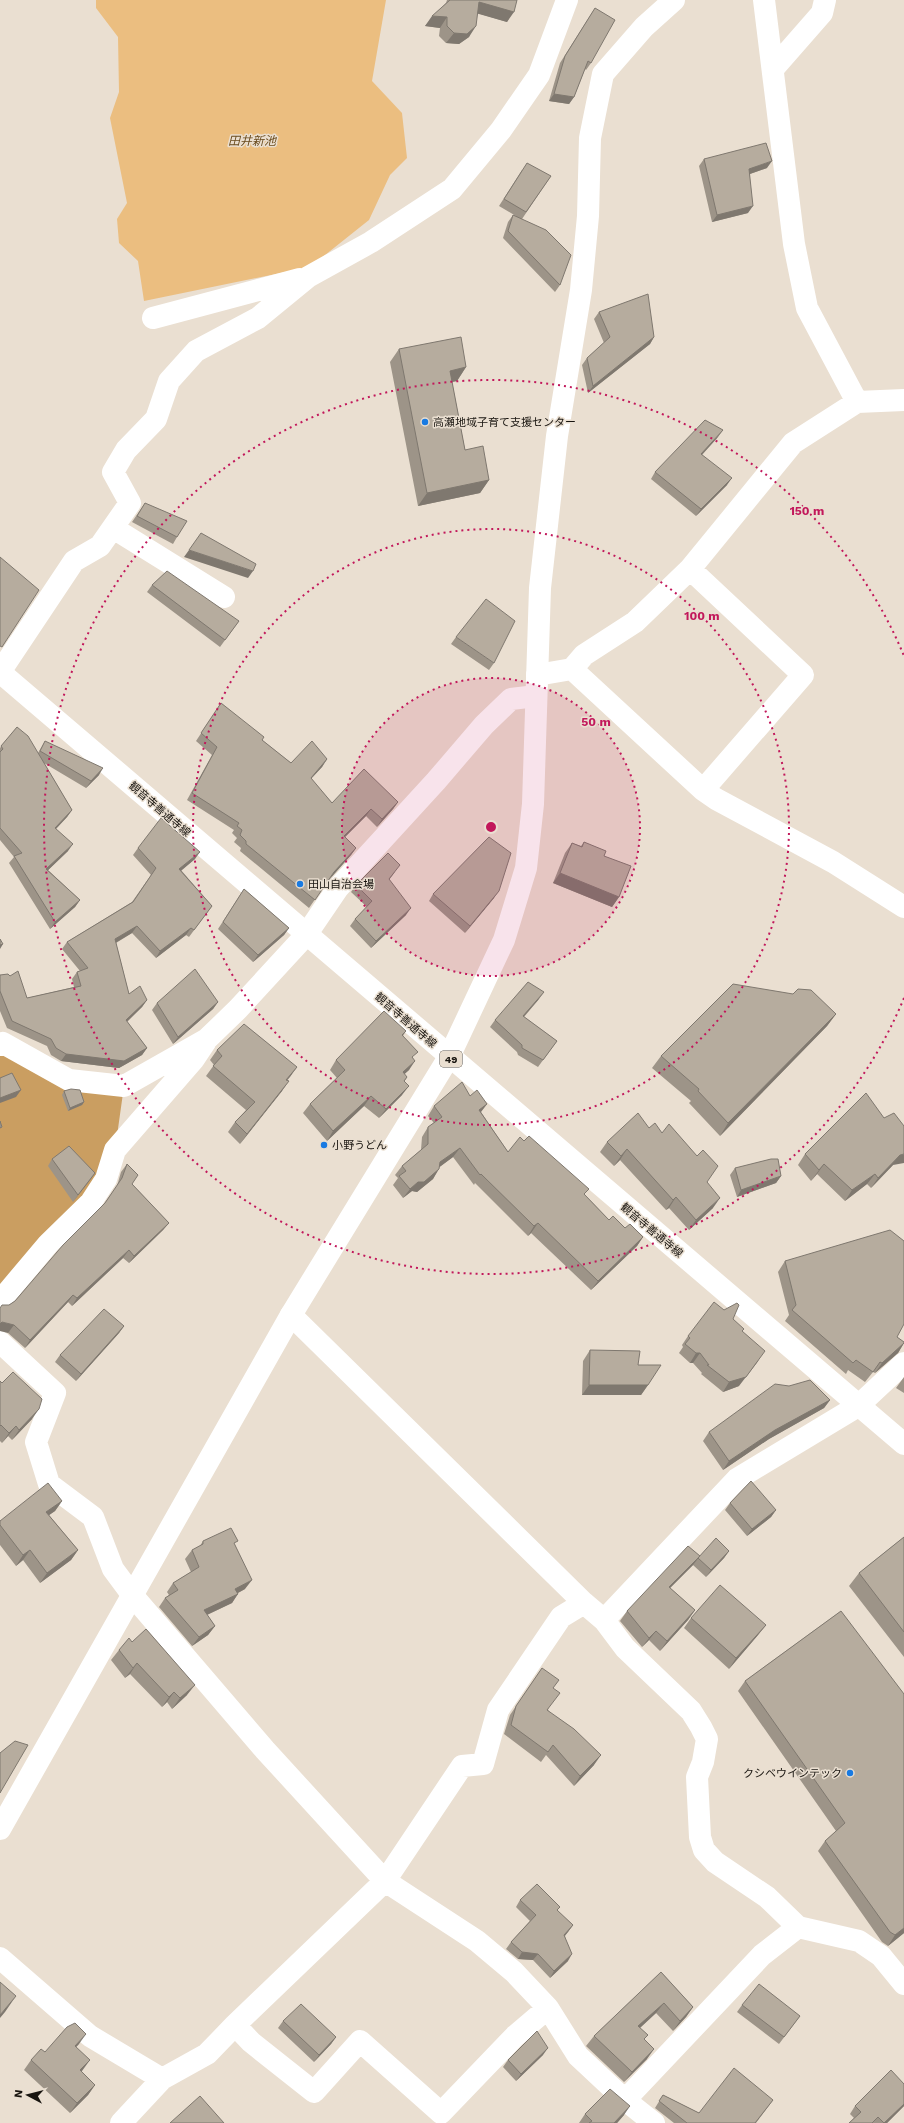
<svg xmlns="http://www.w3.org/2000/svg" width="904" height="2123" font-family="'Work Sans','Noto Sans JP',sans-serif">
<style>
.forest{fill:#ca9e61}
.water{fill:#ebbe80}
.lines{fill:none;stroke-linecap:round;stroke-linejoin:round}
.minor{stroke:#fff;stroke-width:22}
.tertiary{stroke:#fff;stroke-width:22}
.primary{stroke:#fff;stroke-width:22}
.wall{fill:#9d9488}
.shaded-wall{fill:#7f786f}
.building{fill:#b6ac9e;stroke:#7f786f}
.ring{fill:none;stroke:#c2185b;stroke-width:2;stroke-dasharray:2 4}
.poi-dot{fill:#187ae2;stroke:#eadfd1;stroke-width:1.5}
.labels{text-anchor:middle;stroke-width:3;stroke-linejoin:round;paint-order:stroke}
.shield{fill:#eadfd1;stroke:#575149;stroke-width:1}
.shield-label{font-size:10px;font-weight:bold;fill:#18140f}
.poi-label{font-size:11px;fill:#18140f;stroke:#eadfd1;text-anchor:start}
.street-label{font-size:11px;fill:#18140f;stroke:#eadfd1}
.water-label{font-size:12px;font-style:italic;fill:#6a4b1d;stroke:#eadfd1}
.centre{fill:#c2185b;stroke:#eadfd1;stroke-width:2}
.ring-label{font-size:12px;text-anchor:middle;font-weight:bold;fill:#c2185b;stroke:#eadfd1;stroke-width:3;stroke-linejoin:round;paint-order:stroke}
</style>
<rect width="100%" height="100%" fill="#eadfd1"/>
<path class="forest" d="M0 1045 69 1080 124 1086 115 1150 106 1179 0 1301Z"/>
<path class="water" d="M96 0H386L372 81 402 113 407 158 390 175 369 220 310 267 144 301 138 261 119 243 117 219 127 203 110 118 119 92 118 37 96 8Z"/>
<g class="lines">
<path class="minor" d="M764 0 794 244 807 308 857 402
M773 69 822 13 825 0
M153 318 300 279
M113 528 224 597
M690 569 803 675 703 790
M572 669 703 790 716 799 833 862 904 907
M0 672 74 561 100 546 130 503 113 472 126 450 156 419 169 381 196 351 258 318 308 277 371 242 452 189 501 130 539 75 567 0
M537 675 572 669 584 655 635 622 690 569 793 443 857 402 904 400
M0 1045 3 1043 69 1080 124 1086 207 1039 238 1009 306 935 338 888 436 781 484 725 511 699 536 696
M0 1301 48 1244 91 1202 106 1179 115 1150 194 1059 206 1041
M291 1315 584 1603 604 1620 625 1648 691 1711 701 1727 707 1739 703 1762 697 1777 700 1837 704 1850 715 1862 767 1897 798 1927 859 1941 881 1956 904 1984
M0 1342 55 1393 36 1442 49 1484 93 1517 113 1569 133 1596 265 1750 385 1881 477 1941 514 1972 548 2008
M604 1620 737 1479 858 1406 904 1363
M0 1958 90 2036 162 2079
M235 2025 385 1881 462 1766 483 1764 498 1710 561 1617 584 1603
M625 2100 762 1955 798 1927
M121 2123 162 2079 207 2054 235 2025 251 2042 314 2092 360 2041 441 2113 515 2036 548 2008 578 2056 625 2100 654 2123"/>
<path class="tertiary" d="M0 1829 291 1315 449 1057 504 940 526 868 533 804 540 588 557 436 581 290 588 216 590 138 603 74 644 27 674 0"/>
<path class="primary" d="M0 672 904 1444"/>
</g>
<path class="wall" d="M447 0H517L507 22 477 13 469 37 459 44 446 43 439 36 440 28 425 26 446 3Z
M595 8 591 63 586 70 585 69 574 97 569 104 549 101 560 63Z
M704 159 767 168 750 174 748 213 712 222 699 166Z
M522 170 551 176 522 219 560 285 555 292 503 238 508 222 513 215 516 216 499 206Z
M599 312 654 337 650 344 588 393 582 365 587 358 604 343 594 319Z
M399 349 466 367 457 381 452 382 465 450 489 480 480 493 418 506 390 362Z
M718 437 702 455 727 485 696 516 651 479 655 472Z
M145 503 177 537 173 544 132 522Z
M152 585 239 621 220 647 147 592Z
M456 637 494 663 489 670 451 644Z
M221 703 262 740 291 763 327 759 322 767 311 779 332 803 398 802 393 809 377 827 366 816 345 837 356 848 351 855 329 879 309 908 240 851 241 848 234 842 237 838 232 833 234 830 187 800 212 755 196 741Z
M17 727 38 753 45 741 99 775 86 788 44 763 72 810 67 817 56 829 68 851 48 870 80 900 75 907 50 929 9 863 14 857 0 840V748Z
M584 842 604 856 619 897 612 907 553 883 565 853 572 843 581 846Z
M138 848 195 859 181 870 212 906 189 937 186 935 156 958 132 933 116 943 129 994 147 1000 142 1007 127 1022 147 1048 142 1055 119 1068 61 1061 51 1055 47 1046 7 1028 0 1011V975L27 998 74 987 72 979 77 972 80 971 62 949 67 942 132 902 151 875 133 855Z
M395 872 389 880 406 915 371 948 350 926 355 919 367 907 351 892 356 885Z
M244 889 289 928 284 935 253 962 218 929Z
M433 894 494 898 465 933 429 901Z
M539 999 524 1017 557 1041 538 1067 518 1055 517 1052 490 1027 495 1020Z
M218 1002 213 1009 173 1044 152 1010 157 1003Z
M836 1014 827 1026 720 1136 689 1103 691 1101 652 1068 661 1056Z
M406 1031 403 1036 413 1058 409 1070 404 1074 407 1077 404 1082 402 1095 379 1118 364 1106 327 1141 303 1113 310 1104 337 1078 330 1070 336 1060Z
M217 1050 297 1067 287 1080 282 1091 240 1144 228 1132 235 1122 246 1110 206 1076 214 1065 210 1060Z
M64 1091 84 1102 82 1105 68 1111 62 1095Z
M470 1096 487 1104 481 1112 508 1152 585 1195 609 1220 643 1237 637 1246 591 1290 531 1233 528 1236 475 1183 474 1185 453 1157 439 1167 433 1179 417 1192 412 1191 403 1198 393 1185 398 1178 395 1175 402 1166 421 1150 422 1137 428 1127 434 1123 428 1116 434 1106Z
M649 1128 662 1133 707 1182 713 1208 689 1230 669 1208 666 1210 620 1160 614 1166 600 1152 607 1142Z
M805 1154 893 1165 871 1188 867 1184 845 1201 817 1174 811 1181 798 1165Z
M52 1159 95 1173 73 1202 48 1166Z
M127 1164 132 1184 169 1223 163 1230 129 1263 123 1258 72 1306 68 1302 25 1348 8 1333 9 1305 15 1301 104 1204 117 1186 121 1172Z
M735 1168 781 1176 776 1183 737 1197 730 1175Z
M785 1261 897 1337 904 1343 898 1353 875 1373 873 1372 865 1382 848 1370 846 1374 785 1321 789 1315 778 1272Z
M733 1319 742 1331 739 1386 723 1392 701 1374 702 1373 693 1363H690L679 1353 683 1347 682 1345 688 1336Z
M124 1326 119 1333 76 1381 55 1362 60 1355Z
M590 1350 638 1365 648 1385 641 1395H582L583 1361Z
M904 1377V1393L896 1388Z
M0 1381 32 1419 12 1440 8 1436 2 1443 0 1441Z
M830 1400 824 1408 769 1439 723 1470 703 1441 709 1432Z
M62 1501 55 1511 49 1515 78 1550 71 1560 40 1583 23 1560 16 1566 0 1545V1521Z
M730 1503 776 1510 771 1517 747 1536 725 1510Z
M904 1537V1657L849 1586 859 1573Z
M203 1541 235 1545 245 1589 238 1593 232 1603 207 1615 215 1626 208 1635 192 1646 159 1607 165 1598 169 1595 167 1592 173 1583 191 1572 185 1559 192 1550 200 1546Z
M729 1551 724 1558 706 1577 693 1565 670 1588 695 1610 688 1620 660 1651 649 1640 642 1647 620 1621 627 1611 700 1556Z
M841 1611 904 1933 888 1946 882 1942 818 1851 825 1841 836 1831 738 1691 745 1681Z
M691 1618 766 1625 758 1635 729 1669 684 1628Z
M132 1642 187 1695 172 1709 167 1702 162 1707 130 1674 125 1678 111 1660 119 1650Z
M542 1668 553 1688 548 1710 594 1765 574 1786 546 1755 541 1762 504 1734 510 1715Z
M520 1900 557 1911 573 1925 565 1936 568 1961 550 1978 533 1960 518 1959 506 1949 511 1942 530 1921 516 1907Z
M661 1972 693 2007 686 2017 673 2031 656 2013 640 2028 645 2040 647 2059 624 2082 586 2046 594 2036Z
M742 2005 800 2016 779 2044 737 2012Z
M283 2021 336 2037 331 2044 314 2062 278 2028Z
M79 2044 76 2047 81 2072 95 2085 88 2095 70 2113 24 2070 31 2060 45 2052Z
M543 2055 516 2081 503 2067 508 2060Z
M663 2095 699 2113 773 2100 756 2123H674L655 2108Z
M855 2106H904L887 2123H849L854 2118 850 2114Z
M585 2114 624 2115 617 2123H579Z"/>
<path class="shaded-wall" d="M479 2 514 12 507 22 472 12Z
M432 16 447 17 440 28 425 26Z
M476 26 469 37 459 44 446 43 454 33Z
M554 94 574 97 569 104 549 101Z
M772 161 767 168 744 176 749 169Z
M753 206 748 213 712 222 717 215Z
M654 337 650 344 588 393 593 386Z
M466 367 457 381 440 384 450 371Z
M723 430 718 437 696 461 701 454Z
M732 478 727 485 696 516 701 509Z
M489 480 480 493 418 506 427 493Z
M189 550 253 571 248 578 184 557Z
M327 759 322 767 305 785 311 778Z
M103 768 99 775 86 788 91 781Z
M398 802 393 809 377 827 382 819Z
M371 809 366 816 339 843 344 836Z
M72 810 67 817 50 835 55 828Z
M73 844 68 851 42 876 46 869Z
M356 848 351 855 329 880 334 872Z
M200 852 195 859 175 876 179 869Z
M560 873 619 897 612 907 553 883Z
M499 891 494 898 465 933 470 926Z
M80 900 75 907 50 929 55 922Z
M411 908 406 915 371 948 376 941Z
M137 926 132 933 110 946 115 939Z
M191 928 186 935 156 958 160 951Z
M289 928 284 935 253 962 258 955Z
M3 944 0 949V945Z
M544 992 539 999 518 1023 523 1016Z
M147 1000 142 1007 121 1027 126 1020Z
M218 1002 213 1009 173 1044 178 1037Z
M836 1014 827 1026 720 1136 728 1123Z
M147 1048 142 1055 119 1068 61 1061 66 1054Z
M415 1061 409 1070 396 1082 403 1072Z
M297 1067 290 1077 279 1089 286 1080Z
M289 1081 282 1091 240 1144 247 1134Z
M409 1086 402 1095 379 1118 386 1109Z
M21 1090 16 1097 0 1103V1098Z
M371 1096 364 1106 327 1141 333 1131Z
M84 1102 82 1105 68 1111 70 1108Z
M487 1104 480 1113 479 1110Z
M460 1148 453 1157 433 1172 440 1162Z
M627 1149 620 1160 614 1166 621 1156Z
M904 1154V1163L893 1165 871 1188 878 1178 900 1155Z
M824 1164 817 1174 811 1181 819 1170Z
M439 1169 433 1179 417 1192 412 1191 403 1198 410 1189 418 1182Z
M95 1173 90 1180 73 1202 78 1195Z
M875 1174 867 1184 845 1201 852 1190Z
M781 1176 776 1183 737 1197 741 1190Z
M676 1197 669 1208 666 1210 673 1200Z
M720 1198 713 1208 689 1230 696 1220Z
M169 1223 163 1230 129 1263 134 1256Z
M538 1223 531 1233 528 1236 534 1226Z
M643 1237 637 1246 591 1290 598 1281Z
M129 1250 123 1258 72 1306 77 1298Z
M73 1295 68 1302 25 1348 30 1340Z
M2 1322 14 1325 8 1333 0 1331V1324Z
M124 1326 119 1333 76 1381 81 1374Z
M904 1343 898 1353 875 1373 882 1363Z
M696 1353H700L693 1363H690Z
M759 1360 739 1386 723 1392 729 1382Z
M589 1385H648L641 1395H582Z
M830 1400 824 1408 769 1439 723 1470 729 1461 775 1430Z
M39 1409 32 1419 12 1440 19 1430Z
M16 1426 8 1436 2 1443 9 1433Z
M62 1501 55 1511 39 1522 46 1512Z
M776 1510 771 1517 747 1536 752 1529Z
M30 1550 23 1560 16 1566 23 1555Z
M78 1550 71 1560 40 1583 47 1573Z
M729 1551 724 1558 706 1577 711 1570Z
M700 1556 693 1565 662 1596 669 1587Z
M252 1580 245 1589 232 1596 238 1594 232 1603 198 1619 204 1610 235 1589Z
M695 1610 688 1620 660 1651 667 1641Z
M766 1625 758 1635 729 1669 736 1658Z
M215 1626 208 1635 192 1646 199 1637Z
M656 1631 649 1640 642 1647 649 1638Z
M137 1663 130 1674 125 1678Z
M195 1685 187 1695 172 1709 180 1698Z
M174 1692 167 1702 162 1707 169 1697Z
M601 1755 594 1765 574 1786 580 1776Z
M573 1925 568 1932 560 1941 564 1935Z
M904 1928V1933L888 1946 895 1935Z
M522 1952 538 1954 533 1960 518 1959Z
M572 1954 568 1961 550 1978 554 1971Z
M16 1996 5 2012 0 2018V2015Z
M664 2003 656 2013 631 2036 638 2026Z
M693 2007 686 2017 673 2031 680 2021Z
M86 2034 79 2044 67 2056 75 2046Z
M336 2037 331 2044 314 2062 319 2055Z
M548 2048 543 2055 516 2081 521 2074Z
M654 2049 647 2059 624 2082 632 2072Z
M90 2060 82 2071 73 2081 80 2070Z
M95 2085 88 2095 70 2113 77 2103Z
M904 2104V2106L887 2123H884Z
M630 2106 624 2115 617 2123H614Z"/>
<path class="building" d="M450 0H517L514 12 479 2 476 26 467 34 454 33 447 26V17L432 16Z
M595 8 615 20 591 63 588 61 574 97 554 94 565 56Z
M766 143 772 161 749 169 753 206 717 215 704 159Z
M527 163 551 176 526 212 504 199Z
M513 215 546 230 571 255 560 285 508 231Z
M648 294 654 337 593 386 587 358 610 337 599 312Z
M461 337 466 367 450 371 465 450 483 446 489 480 427 493 399 349Z
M705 420 723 430 701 454 732 478 701 509 655 472Z
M145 503 187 521 177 537 137 516Z
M201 533 256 564 253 571 189 550Z
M0 557 39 590 2 647 0 646Z
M167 571 239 621 225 640 152 585Z
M486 599 515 621 494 663 456 637Z
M221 703 264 737 262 740 291 763 312 741 327 759 311 778 332 803 364 769 398 802 382 819 371 809 344 836 356 848 334 872 315 900 246 844V841L240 835 242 830 237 826 239 823 192 793 217 747 201 733Z
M17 727 28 736 72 810 55 828 73 844 46 869 80 900 55 922 14 856 22 853 0 828V752L3 749 1 746Z
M45 741 103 768 91 781 40 751Z
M161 818 200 852 179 869 212 906 194 930 191 928 160 951 137 926 115 939 129 994 140 986 147 1000 126 1020 147 1048 124 1061 66 1054 56 1048 51 1039 12 1021 0 991V975L8 974 10 976 18 971 27 998 81 986 77 972 88 968 67 942 133 902 156 868 138 848Z
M489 837 511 853 499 891 470 926 433 894Z
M584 842 606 851 604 856 631 866 619 897 560 873 572 843 582 847Z
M388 853 400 865 389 879 411 908 376 941 355 919 372 901 356 885Z
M244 889 289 928 258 955 223 922Z
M0 939 3 944 0 945Z
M195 969 218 1002 178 1037 157 1003Z
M528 982 544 992 523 1016 557 1041 543 1060 522 1048V1045L495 1020Z
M733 984 793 994 798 989 811 990 836 1014 728 1123 698 1091 699 1089 661 1056Z
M384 1011 406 1031 402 1035 418 1052 412 1057 415 1061 403 1072 407 1077 404 1081 409 1086 386 1109 371 1096 333 1131 310 1104 345 1070 336 1060Z
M244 1024 297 1067 286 1080 289 1081 247 1134 235 1122 255 1102 213 1066 222 1056 217 1050Z
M12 1073 21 1090 0 1098V1078Z
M462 1082 470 1096 477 1090 487 1104 479 1110 508 1152 520 1137 524 1141 529 1136 589 1189 584 1194 609 1220 613 1216 625 1228 630 1224 643 1237 598 1281 538 1223 534 1226 481 1174 480 1175 460 1148 440 1162 439 1169 424 1182H418L410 1189 399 1176 406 1171 402 1166 428 1144V1127L442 1117 434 1106Z
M71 1089 80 1090 84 1102 70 1108 64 1091Z
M866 1093 884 1118 894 1113 904 1126V1154L900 1155 878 1178 875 1174 852 1190 824 1164 819 1170 805 1154Z
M638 1113 649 1128 655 1123 662 1133 669 1124 697 1156 703 1150 718 1166 707 1182 720 1198 696 1220 676 1197 673 1200 627 1149 621 1156 607 1142Z
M0 1121 2 1127 0 1128Z
M69 1146 95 1173 78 1195 52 1159Z
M771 1159H778L781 1176 741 1190 735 1168Z
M127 1164 138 1175 132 1184 169 1223 134 1256 129 1250 77 1298 73 1295 30 1340 14 1325 2 1322 0 1324V1308L2 1305H9L15 1301 63 1245 105 1203 122 1178Z
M890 1230 904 1241V1324L897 1337 904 1342V1343L882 1363 880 1362 873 1372 856 1360 853 1363 792 1310 796 1305 785 1261Z
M714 1302 724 1310 737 1303 739 1305 733 1319 744 1329 742 1331 765 1351 746 1377 729 1382 707 1365H709L700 1353H696L685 1344 690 1338 688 1336Z
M104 1309 124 1326 81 1374 60 1355Z
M590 1350 640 1351 638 1365H661L648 1385H589Z
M13 1372 42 1399 39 1409 19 1430 16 1426 9 1433 1 1425 0 1426V1381L2 1383Z
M810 1380 830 1400 775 1430 729 1461 709 1432 775 1384 789 1386Z
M751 1481 776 1510 752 1529 730 1503Z
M48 1483 62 1501 46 1512 78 1550 47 1573 30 1550 23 1555 0 1525V1521Z
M231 1528 238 1541 234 1543 252 1580 235 1589 238 1594 204 1610 215 1626 199 1637 165 1598 178 1590 173 1583 199 1567 192 1550 203 1544V1541Z
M904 1537V1632L859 1573Z
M716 1538 729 1551 711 1570 698 1558Z
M688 1546 700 1556 669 1587 695 1610 667 1641 656 1631 649 1638 627 1611Z
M720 1585 766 1625 736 1658 691 1618Z
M841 1611 904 1694V1928L895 1935 890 1932 825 1841 845 1823 745 1681Z
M146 1629 195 1685 180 1698 174 1692 169 1697 137 1663 133 1668 119 1650 129 1638 132 1642Z
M542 1668 559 1680 553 1688 560 1693 547 1710 574 1729 601 1755 580 1776 553 1745 548 1752 511 1725 516 1706Z
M15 1741 28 1745 0 1793V1753Z
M537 1884 560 1907 557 1910 573 1925 564 1935 572 1954 554 1971 538 1954 522 1952 511 1942 536 1915 520 1900Z
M661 1972 693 2007 680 2021 664 2003 638 2026 648 2035 644 2039 654 2049 632 2072 594 2036Z
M0 1982 16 1996 0 2015Z
M759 1984 800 2016 784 2037 742 2005Z
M301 2004 336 2037 319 2055 283 2021Z
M75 2023 86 2034 75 2046 90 2060 80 2070 95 2085 77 2103 31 2060 41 2049 45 2052 67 2027Z
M537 2031 548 2048 521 2074 508 2060Z
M734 2068 773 2100 755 2123H687L659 2101 663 2095 699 2113Z
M891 2070 904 2084V2104L884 2123 878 2117 872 2123H849L861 2112 855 2106Z
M610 2089 630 2106 614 2123H589L592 2121 585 2114Z
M200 2096 224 2123H170Z"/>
<circle cx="491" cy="827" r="149" fill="#c2185b" fill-opacity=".12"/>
<g class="ring">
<circle cx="491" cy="827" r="149"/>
<circle cx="491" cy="827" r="298"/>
<path d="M904 998A447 447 0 1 1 904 656"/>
</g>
<g class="poi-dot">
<circle cx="425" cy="422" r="4"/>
<circle cx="300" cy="884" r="4"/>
<circle cx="324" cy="1145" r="4"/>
<circle cx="850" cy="1773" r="4"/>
</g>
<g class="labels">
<rect class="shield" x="440" y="1051" width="22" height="16" rx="3"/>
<g class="shield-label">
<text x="451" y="1063">49</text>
</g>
<g class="poi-label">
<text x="433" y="426">高瀬地域子育て支援センター</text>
<text x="308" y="888">田山自治会場</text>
<text x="332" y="1149">小野うどん</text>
<text x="842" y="1777" text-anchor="end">クシベウインテック</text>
</g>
<g class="street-label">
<text transform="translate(160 809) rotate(41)" y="4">観音寺善通寺線</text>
<text transform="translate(406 1020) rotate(41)" y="4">観音寺善通寺線</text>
<text transform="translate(652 1230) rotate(40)" y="4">観音寺善通寺線</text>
</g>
<g class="water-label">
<text x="252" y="145">田井新池</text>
</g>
</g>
<circle cx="491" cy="827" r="6" class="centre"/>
<g class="ring-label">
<text x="807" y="515">150 m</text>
<text x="702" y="620">100 m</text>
<text x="596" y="726">50 m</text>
</g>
<g transform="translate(28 2095) rotate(277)" stroke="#eadfd1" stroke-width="3" paint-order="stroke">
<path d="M0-3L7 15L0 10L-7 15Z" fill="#18140f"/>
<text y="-6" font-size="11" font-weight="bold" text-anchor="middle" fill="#18140f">N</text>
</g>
</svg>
